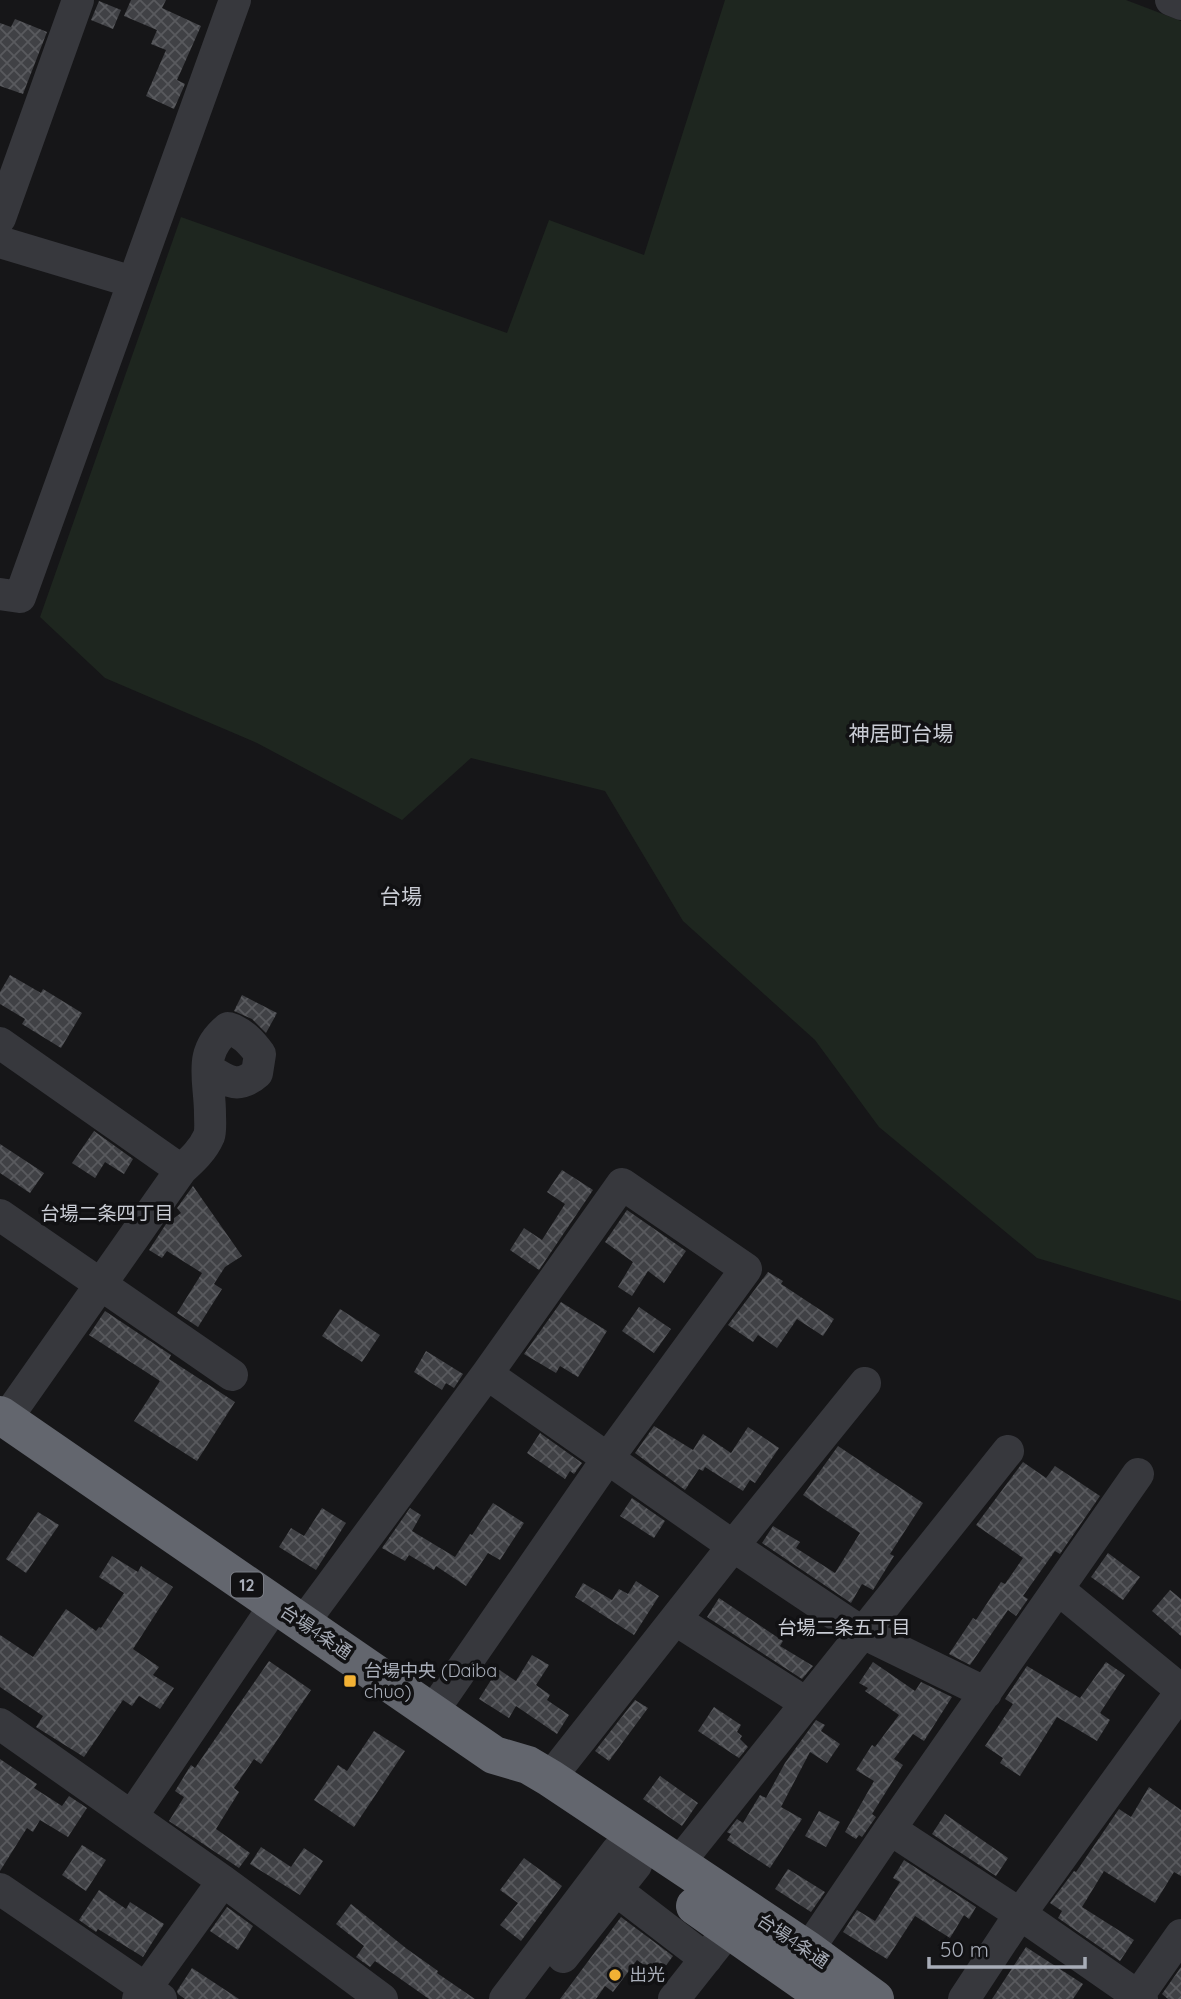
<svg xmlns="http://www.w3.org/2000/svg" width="1181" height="1999" font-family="Quicksand,'Noto Sans JP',sans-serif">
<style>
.grass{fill:#1e261f}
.building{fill:url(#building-cross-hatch)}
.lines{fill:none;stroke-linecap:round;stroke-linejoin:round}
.minor{stroke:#37383d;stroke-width:32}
.highway{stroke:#63666e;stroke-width:38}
.poi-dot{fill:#f2b134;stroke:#111113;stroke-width:2.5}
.labels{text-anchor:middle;stroke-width:7;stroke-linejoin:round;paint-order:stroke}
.shield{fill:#111113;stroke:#7b7e86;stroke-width:2}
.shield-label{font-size:16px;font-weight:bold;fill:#a8adb8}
.street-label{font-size:18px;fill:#a8adb8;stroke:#111113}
.poi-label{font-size:18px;fill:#a8adb8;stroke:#111113;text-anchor:start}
.neighbourhood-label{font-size:19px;fill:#c9ccd4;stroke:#111113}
.quarter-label{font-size:21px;fill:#c9ccd4;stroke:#111113}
</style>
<defs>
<pattern id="building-cross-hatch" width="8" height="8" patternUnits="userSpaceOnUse" patternTransform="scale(1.75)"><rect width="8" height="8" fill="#404145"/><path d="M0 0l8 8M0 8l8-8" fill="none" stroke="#595a5e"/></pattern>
</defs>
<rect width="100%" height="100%" fill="#161618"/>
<path class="grass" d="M725 0H1126L1181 21V1301L1037 1258 879 1127 815 1040 683 921 605 791 471 758 402 820 257 743 105 678 40 617 181 217 507 333 549 220 644 255Z"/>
<path class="building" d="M131 0H166L162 8 201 26 177 80 185 84 174 109 146 96 166 50 151 44 157 30 124 16Z
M99 1 121 10 113 29 91 20Z
M15 19 47 32 23 94 0 86V23L11 27Z
M10 975 41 993 43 989 82 1013 61 1048 22 1024 25 1019 0 1004V992Z
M242 995 277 1013 266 1033 252 1019 234 1011Z
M94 1131 133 1159 124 1174 105 1162 95 1178 72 1163Z
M0 1144 44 1173 30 1193 0 1173Z
M562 1170 593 1190 539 1270 510 1250 524 1228 542 1240 565 1204 547 1192Z
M193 1186 242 1256 225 1267 214 1284 222 1289 198 1327 177 1313 202 1273 167 1251 162 1258 149 1250 166 1224 181 1213 177 1208Z
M627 1210 686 1251 664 1283 648 1271 632 1296 618 1287 633 1262 605 1242Z
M768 1272 783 1281 781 1284 834 1319 823 1336 797 1319 777 1348 758 1335 753 1342 728 1325Z
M561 1302 607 1331 578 1377 560 1366 556 1373 524 1354Z
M639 1307 671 1329 654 1353 622 1331Z
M340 1309 380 1335 362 1362 322 1336Z
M105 1311 171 1355 169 1359 235 1402 197 1461 134 1421 160 1381 89 1335Z
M426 1351 463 1374 454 1388 446 1383 442 1390 414 1372Z
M654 1426 693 1450 703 1434 731 1453 748 1427 779 1448 755 1483 750 1480 743 1491 705 1467 703 1471 699 1469 685 1490 635 1453Z
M540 1433 582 1463 574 1474 570 1471 565 1479 527 1453Z
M838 1446 923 1503 890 1554 894 1556 873 1590 862 1584 851 1603 762 1543 773 1526 800 1542 796 1548 835 1573 860 1533 803 1495Z
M1023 1462 1046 1478 1055 1466 1100 1496 1060 1554 1055 1551 1023 1596 1028 1599 1016 1616 1008 1610 970 1665 949 1654 973 1618 976 1620 1001 1582 1005 1584 1023 1558 976 1525Z
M632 1498 665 1521 654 1538 620 1516Z
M493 1503 524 1523 500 1560 488 1553 466 1586 436 1566 434 1570 409 1555 405 1561 382 1548 410 1508 421 1515 412 1531 455 1557 470 1534 472 1535Z
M322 1508 346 1523 316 1570 279 1547 291 1528 304 1536Z
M38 1512 59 1525 26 1573 6 1559Z
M1108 1553 1140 1577 1123 1600 1091 1577Z
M112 1556 138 1572 141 1566 173 1587 133 1649 159 1667 153 1675 174 1688 160 1709 139 1696 132 1706 123 1700 84 1757 36 1727 43 1716 0 1687V1635L33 1657 66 1609 96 1631 99 1627 101 1628 124 1593 99 1577Z
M636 1581 659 1596 634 1635 575 1597 583 1583 612 1600 619 1589 628 1594Z
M1170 1590 1181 1599V1636L1152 1611Z
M719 1598 783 1641 780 1646 813 1666 802 1679 707 1617Z
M532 1655 549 1665 536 1685 550 1695 547 1700 569 1715 557 1734 516 1706 509 1718 479 1699 498 1669 516 1681Z
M269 1661 311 1690 261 1764 254 1759 234 1788 239 1792 216 1829 250 1853 239 1868 169 1821 184 1797 175 1791 191 1765 195 1768Z
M873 1662 915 1691 921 1682 952 1697 924 1741 913 1734 894 1759 903 1765 872 1814 876 1817 862 1837 859 1835 856 1839 845 1832 874 1781 856 1770 872 1745 875 1747 899 1715 865 1691 868 1688 859 1683Z
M1106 1662 1125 1675 1100 1713 1110 1720 1097 1741 1057 1717 1020 1776 1000 1763 1003 1758 985 1746 1013 1704 1005 1699 1027 1666 1080 1698Z
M635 1700 648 1708 609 1761 595 1751Z
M714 1707 741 1725 737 1732 742 1736 740 1739 748 1747 739 1758 698 1731Z
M816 1720 825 1725 821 1731 840 1744 827 1763 810 1752 781 1807 802 1819 770 1868 727 1840 731 1834 727 1832 737 1819 743 1823 760 1795 766 1798 785 1763Z
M374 1731 405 1751 354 1827 314 1800 338 1765 347 1771Z
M0 1759 37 1784 34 1788 62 1806 69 1796 87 1808 68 1837 40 1820 33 1832 27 1828 0 1871Z
M660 1776 698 1803 682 1826 643 1799Z
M1149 1787 1181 1810V1876L1174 1872 1155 1903 1104 1871 1082 1907 1134 1940 1120 1961 1058 1918 1062 1911 1050 1903 1074 1871 1076 1872 1119 1809 1131 1817Z
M819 1811 840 1822 826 1847 805 1836Z
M945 1814 1008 1858 996 1876 932 1834Z
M82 1845 106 1860 86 1891 62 1875Z
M261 1847 291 1867 304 1848 323 1861 300 1895 250 1864Z
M524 1858 562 1886 521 1941 500 1925 518 1903 500 1890Z
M904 1860 976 1907 969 1919 964 1915 950 1938 915 1916 887 1959 843 1932 857 1910 875 1921 900 1882 893 1878Z
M788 1869 825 1892 811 1912 775 1889Z
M99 1890 126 1909 130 1902 164 1924 143 1957 98 1929 96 1932 79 1920Z
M351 1904 407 1949 438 1971 437 1973 475 1999H429L375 1961 370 1967 356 1957 364 1946 336 1924Z
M227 1907 253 1926 238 1950 210 1931Z
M621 1917 673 1956 658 1976 637 1960 613 1992 605 1986 596 1999H560Z
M1026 1947 1083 1984 1073 1999H992Z
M1181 1967V1999H1168L1162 1994Z
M192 1968 239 1999H185L178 1994 177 1991Z"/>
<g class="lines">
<path class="minor" d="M1171 0 1181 4
M0 218 78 0
M0 242 133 282
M0 594 20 597 235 0
M0 1043 181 1170
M0 1215 232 1375
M487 1374 733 1546 863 1633 986 1693
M6 1419 181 1170C192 1160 203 1150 209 1136 211 1130 210 1121 210 1114 210 1079 197 1053 228 1028 242 1032 251 1042 260 1054L257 1073C238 1090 227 1081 208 1069
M1058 1589 1181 1690
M676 1620 806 1703
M303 1623 487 1374 622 1184 746 1269 608 1458 433 1711
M0 1724 223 1881 382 1999
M550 1778 733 1546 865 1383
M132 1816 275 1605
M890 1829 1020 1914 1142 1999
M678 1864 1008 1451
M0 1889 161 1999
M616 1890 706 1959
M808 1950 890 1829 1138 1474
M563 1957 636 1865
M138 1999 223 1881
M505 1999 617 1851
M674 1999 719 1942
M964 1999 1020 1914 1181 1692
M1136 1999 1181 1935"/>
<path class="highway" d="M0 1415 494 1755 528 1765 550 1778 808 1950 875 1999
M695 1906 828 1999"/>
</g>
<g class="poi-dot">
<rect x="343" y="1674" width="14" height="14" rx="3.5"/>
<circle cx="615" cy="1975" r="7"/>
</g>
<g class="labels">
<rect class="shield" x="231" y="1572.5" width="32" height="25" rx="5"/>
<g class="shield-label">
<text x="247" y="1591">12</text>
</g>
<g class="street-label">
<text transform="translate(316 1632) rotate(34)" y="6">台場4条通</text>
<text transform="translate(793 1941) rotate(34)" y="6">台場4条通</text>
</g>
<g class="poi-label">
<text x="364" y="1677">台場中央 (Daiba<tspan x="364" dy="21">chuo)</tspan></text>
<text x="629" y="1981">出光</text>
</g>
<g class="neighbourhood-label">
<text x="107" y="1220">台場二条四丁目</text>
<text x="844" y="1634">台場二条五丁目</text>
</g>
<g class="quarter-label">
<text x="901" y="741">神居町台場</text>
<text x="401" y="904">台場</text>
</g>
</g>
<path d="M929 1957v10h156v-10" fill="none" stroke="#a8adb8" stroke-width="3.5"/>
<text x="940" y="1957" font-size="21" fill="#a8adb8" stroke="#111113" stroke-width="5" paint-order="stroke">50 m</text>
</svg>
